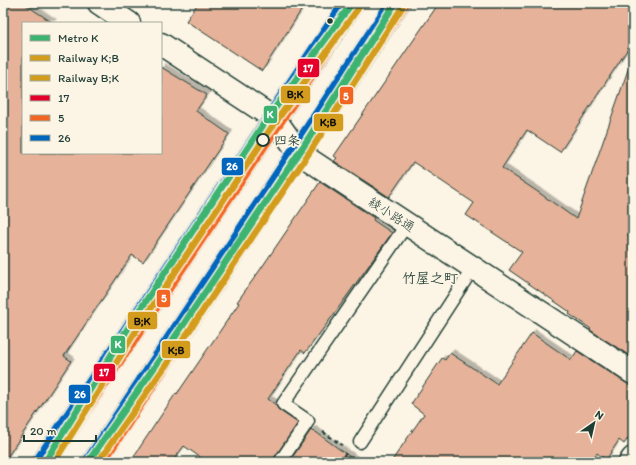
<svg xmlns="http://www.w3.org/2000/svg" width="636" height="465" font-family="Itim,'Klee One',sans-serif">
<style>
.building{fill:#e6b299;stroke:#1f3d34;filter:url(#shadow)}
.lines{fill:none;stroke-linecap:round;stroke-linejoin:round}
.lane-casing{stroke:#1f3d34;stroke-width:15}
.street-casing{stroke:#1f3d34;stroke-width:25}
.secondary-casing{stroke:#1f3d34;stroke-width:25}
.highway-casing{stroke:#1f3d34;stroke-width:25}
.path{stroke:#1f3d34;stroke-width:2.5;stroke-dasharray:4 3;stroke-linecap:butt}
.lane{stroke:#fcf5e5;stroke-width:12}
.street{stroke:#fcf5e5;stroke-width:22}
.secondary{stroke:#fcf5e5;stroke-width:22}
.highway{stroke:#fcf5e5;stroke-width:22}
.bus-1-casing{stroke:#fcf5e5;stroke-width:9}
.bus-2-casing{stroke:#fcf5e5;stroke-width:9}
.bus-3-casing{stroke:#fcf5e5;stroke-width:9}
.bus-1{stroke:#e4002b;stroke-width:6}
.bus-2{stroke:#f26522;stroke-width:6}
.bus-3{stroke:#0065bd;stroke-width:6}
.rail-1-casing{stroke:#fcf5e5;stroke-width:10}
.rail-2-casing{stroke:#fcf5e5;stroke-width:10}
.rail-1{stroke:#d39c1d;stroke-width:7}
.rail-2{stroke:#d39c1d;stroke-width:7}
.metro-1-casing{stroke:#fcf5e5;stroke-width:10}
.metro-1{stroke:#3cb371;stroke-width:7}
.bus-dot{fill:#1f3d34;stroke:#fcf5e5;stroke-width:1.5}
.stop-dot{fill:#fcf5e5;stroke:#1f3d34;stroke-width:2}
.labels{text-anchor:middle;stroke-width:4;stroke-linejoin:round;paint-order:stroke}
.stop-label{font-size:13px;font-weight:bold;fill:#1f3d34;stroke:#fcf5e5;text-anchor:start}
.street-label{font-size:13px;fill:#1f3d34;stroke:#fcf5e5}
.neighbourhood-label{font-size:14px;font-weight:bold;fill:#1f3d34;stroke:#fcf5e5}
.line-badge{stroke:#fcf5e5;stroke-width:1.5}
.badge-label{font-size:11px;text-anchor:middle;font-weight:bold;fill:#fff}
.pale-badge-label{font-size:11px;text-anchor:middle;font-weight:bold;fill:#111}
</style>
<defs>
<filter id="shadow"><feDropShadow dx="3.5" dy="-3.5" stdDeviation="0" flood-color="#0004"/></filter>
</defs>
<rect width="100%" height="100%" fill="#fcf5e5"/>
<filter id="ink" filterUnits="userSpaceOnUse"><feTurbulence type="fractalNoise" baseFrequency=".025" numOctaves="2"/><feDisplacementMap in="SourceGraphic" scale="8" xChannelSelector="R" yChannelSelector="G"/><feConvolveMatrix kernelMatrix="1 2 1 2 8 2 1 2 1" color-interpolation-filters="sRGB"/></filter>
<g filter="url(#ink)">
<path class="building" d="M3 3H23L53 23H23V153H161V67L207 95 196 111 229 134 143 262 132 255 64 356 71 361 4 462Z
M198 3H306L262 71 186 21Z
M439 3H633V41L560 152 527 130 502 168 538 192 576 219 630 64H633V222L628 236 633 239V358L590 330 591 329 569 314 570 312 509 270 522 252 466 215 474 203 413 162 389 197 334 161 337 158 334 156Z
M320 182 374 218 373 220 392 233 329 321 305 353 301 350 268 399 276 405 279 410 298 423 274 458 273 462H207L184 446 172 462H130L176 393 177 394 239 303 237 302 260 270Z
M532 333 571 360 577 351 626 383 633 385V431L624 444 619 440 606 460 597 453 591 462H391L424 414 411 404 442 358 445 360 450 353 497 384Z
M311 430 312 431 313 430 357 462H289Z"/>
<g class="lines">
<defs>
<path id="lane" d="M360 442 473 268
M280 462 308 421 283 404 407 224"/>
<path id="street" d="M299 153 633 373
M630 462 633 458"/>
<path id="secondary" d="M99 3 129 23
M161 44 275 119 299 153"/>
<path id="highway" d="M44 462 352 3
M94 462 398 3"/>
</defs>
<use href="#lane" class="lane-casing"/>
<use href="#street" class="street-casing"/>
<use href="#secondary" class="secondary-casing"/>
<use href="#highway" class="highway-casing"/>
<path class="path" d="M323 432 342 445
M339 462 346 453"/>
<use href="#lane" class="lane"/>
<use href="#street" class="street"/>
<use href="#secondary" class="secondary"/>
<use href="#highway" class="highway"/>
<defs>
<path id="bus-1" d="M44 462 352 3
M94 462 398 3"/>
<path id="bus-2" d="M54 462 359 7
M104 462 405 7"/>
<path id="bus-3" d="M37 458 342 3
M87 458 388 3"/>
</defs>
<use href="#bus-1" class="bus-1-casing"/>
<use href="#bus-2" class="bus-2-casing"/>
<use href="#bus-3" class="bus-3-casing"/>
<use href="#bus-1" class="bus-1"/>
<use href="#bus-2" class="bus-2"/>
<use href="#bus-3" class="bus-3"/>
<defs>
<path id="rail-1" d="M98 462 172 356 312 148 402 7"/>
<path id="rail-2" d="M54 462 137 329 274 124 358 8"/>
</defs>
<use href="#rail-1" class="rail-1-casing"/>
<use href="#rail-2" class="rail-2-casing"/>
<use href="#rail-1" class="rail-1"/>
<use href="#rail-2" class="rail-2"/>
<defs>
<path id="metro-1" d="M45 462 130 325 267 119 352 3
M88 462 165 352 305 144 395 3"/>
</defs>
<use href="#metro-1" class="metro-1-casing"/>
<use href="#metro-1" class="metro-1"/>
</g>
</g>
<circle class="bus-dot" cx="330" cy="21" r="3.5"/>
<circle class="stop-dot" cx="263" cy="140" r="6"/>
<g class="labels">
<g class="stop-label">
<text x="274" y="145">四条</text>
</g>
<g class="street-label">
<text transform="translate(392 214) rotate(33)" y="5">綾小路通</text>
</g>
<g class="neighbourhood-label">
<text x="430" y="283">竹屋之町</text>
</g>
</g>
<g class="line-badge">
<rect x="297" y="58" width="23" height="20" rx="4" fill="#e4002b"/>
<rect x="280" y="85" width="31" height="19" rx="4" fill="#d39c1d"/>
<rect x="339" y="86" width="15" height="19" rx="4" fill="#f26522"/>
<rect x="263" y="105" width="15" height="19" rx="4" fill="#3cb371"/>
<rect x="313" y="113" width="31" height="19" rx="4" fill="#d39c1d"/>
<rect x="221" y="157" width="23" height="19" rx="4" fill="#0065bd"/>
<rect x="156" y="289" width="15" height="19" rx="4" fill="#f26522"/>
<rect x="127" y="311" width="31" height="19" rx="4" fill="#d39c1d"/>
<rect x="110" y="335" width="16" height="19" rx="4" fill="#3cb371"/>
<rect x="161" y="340" width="30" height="19" rx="4" fill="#d39c1d"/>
<rect x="93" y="363" width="23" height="19" rx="4" fill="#e4002b"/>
<rect x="68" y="384" width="23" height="20" rx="4" fill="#0065bd"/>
</g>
<g class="badge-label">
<text x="308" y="72">17</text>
<text x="346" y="100">5</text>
<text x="270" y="118">K</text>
<text x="232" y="170">26</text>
<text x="164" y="302">5</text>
<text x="118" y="348">K</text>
<text x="104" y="376">17</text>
<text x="80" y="398">26</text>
</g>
<g class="pale-badge-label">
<text x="295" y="98">B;K</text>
<text x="328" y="126">K;B</text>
<text x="142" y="325">B;K</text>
<text x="176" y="354">K;B</text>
</g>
<rect width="636" height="465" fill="none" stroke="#fcf5e5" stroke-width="16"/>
<rect x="8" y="8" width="620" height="449" fill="none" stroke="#1f3d34" stroke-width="1.5" filter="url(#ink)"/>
<rect x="22" y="22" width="140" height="132" fill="#fcf5e5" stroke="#a4ab9e"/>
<rect x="30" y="35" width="20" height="6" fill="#3cb371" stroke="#a4ab9e"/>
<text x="58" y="42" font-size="12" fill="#1f3d34">Metro K</text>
<rect x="30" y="55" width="20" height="6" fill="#d39c1d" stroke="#a4ab9e"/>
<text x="58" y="62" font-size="12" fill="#1f3d34">Railway K;B</text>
<rect x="30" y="75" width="20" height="6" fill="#d39c1d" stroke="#a4ab9e"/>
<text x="58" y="82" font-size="12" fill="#1f3d34">Railway B;K</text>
<rect x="30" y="95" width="20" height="6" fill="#e4002b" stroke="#a4ab9e"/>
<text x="58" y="102" font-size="12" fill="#1f3d34">17</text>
<rect x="30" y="115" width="20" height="6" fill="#f26522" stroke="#a4ab9e"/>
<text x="58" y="122" font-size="12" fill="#1f3d34">5</text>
<rect x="30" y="135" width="20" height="6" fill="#0065bd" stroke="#a4ab9e"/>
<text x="58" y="142" font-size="12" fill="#1f3d34">26</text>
<g transform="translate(594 423) rotate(34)" stroke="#fcf5e5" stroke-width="3" paint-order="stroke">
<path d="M0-3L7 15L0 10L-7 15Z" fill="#1f3d34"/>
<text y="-6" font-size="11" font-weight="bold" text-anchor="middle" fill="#1f3d34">N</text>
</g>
<path d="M24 435v6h72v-6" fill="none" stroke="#1f3d34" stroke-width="2"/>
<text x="30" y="435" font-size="12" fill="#1f3d34" stroke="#fcf5e5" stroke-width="3" paint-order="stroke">20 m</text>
</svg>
